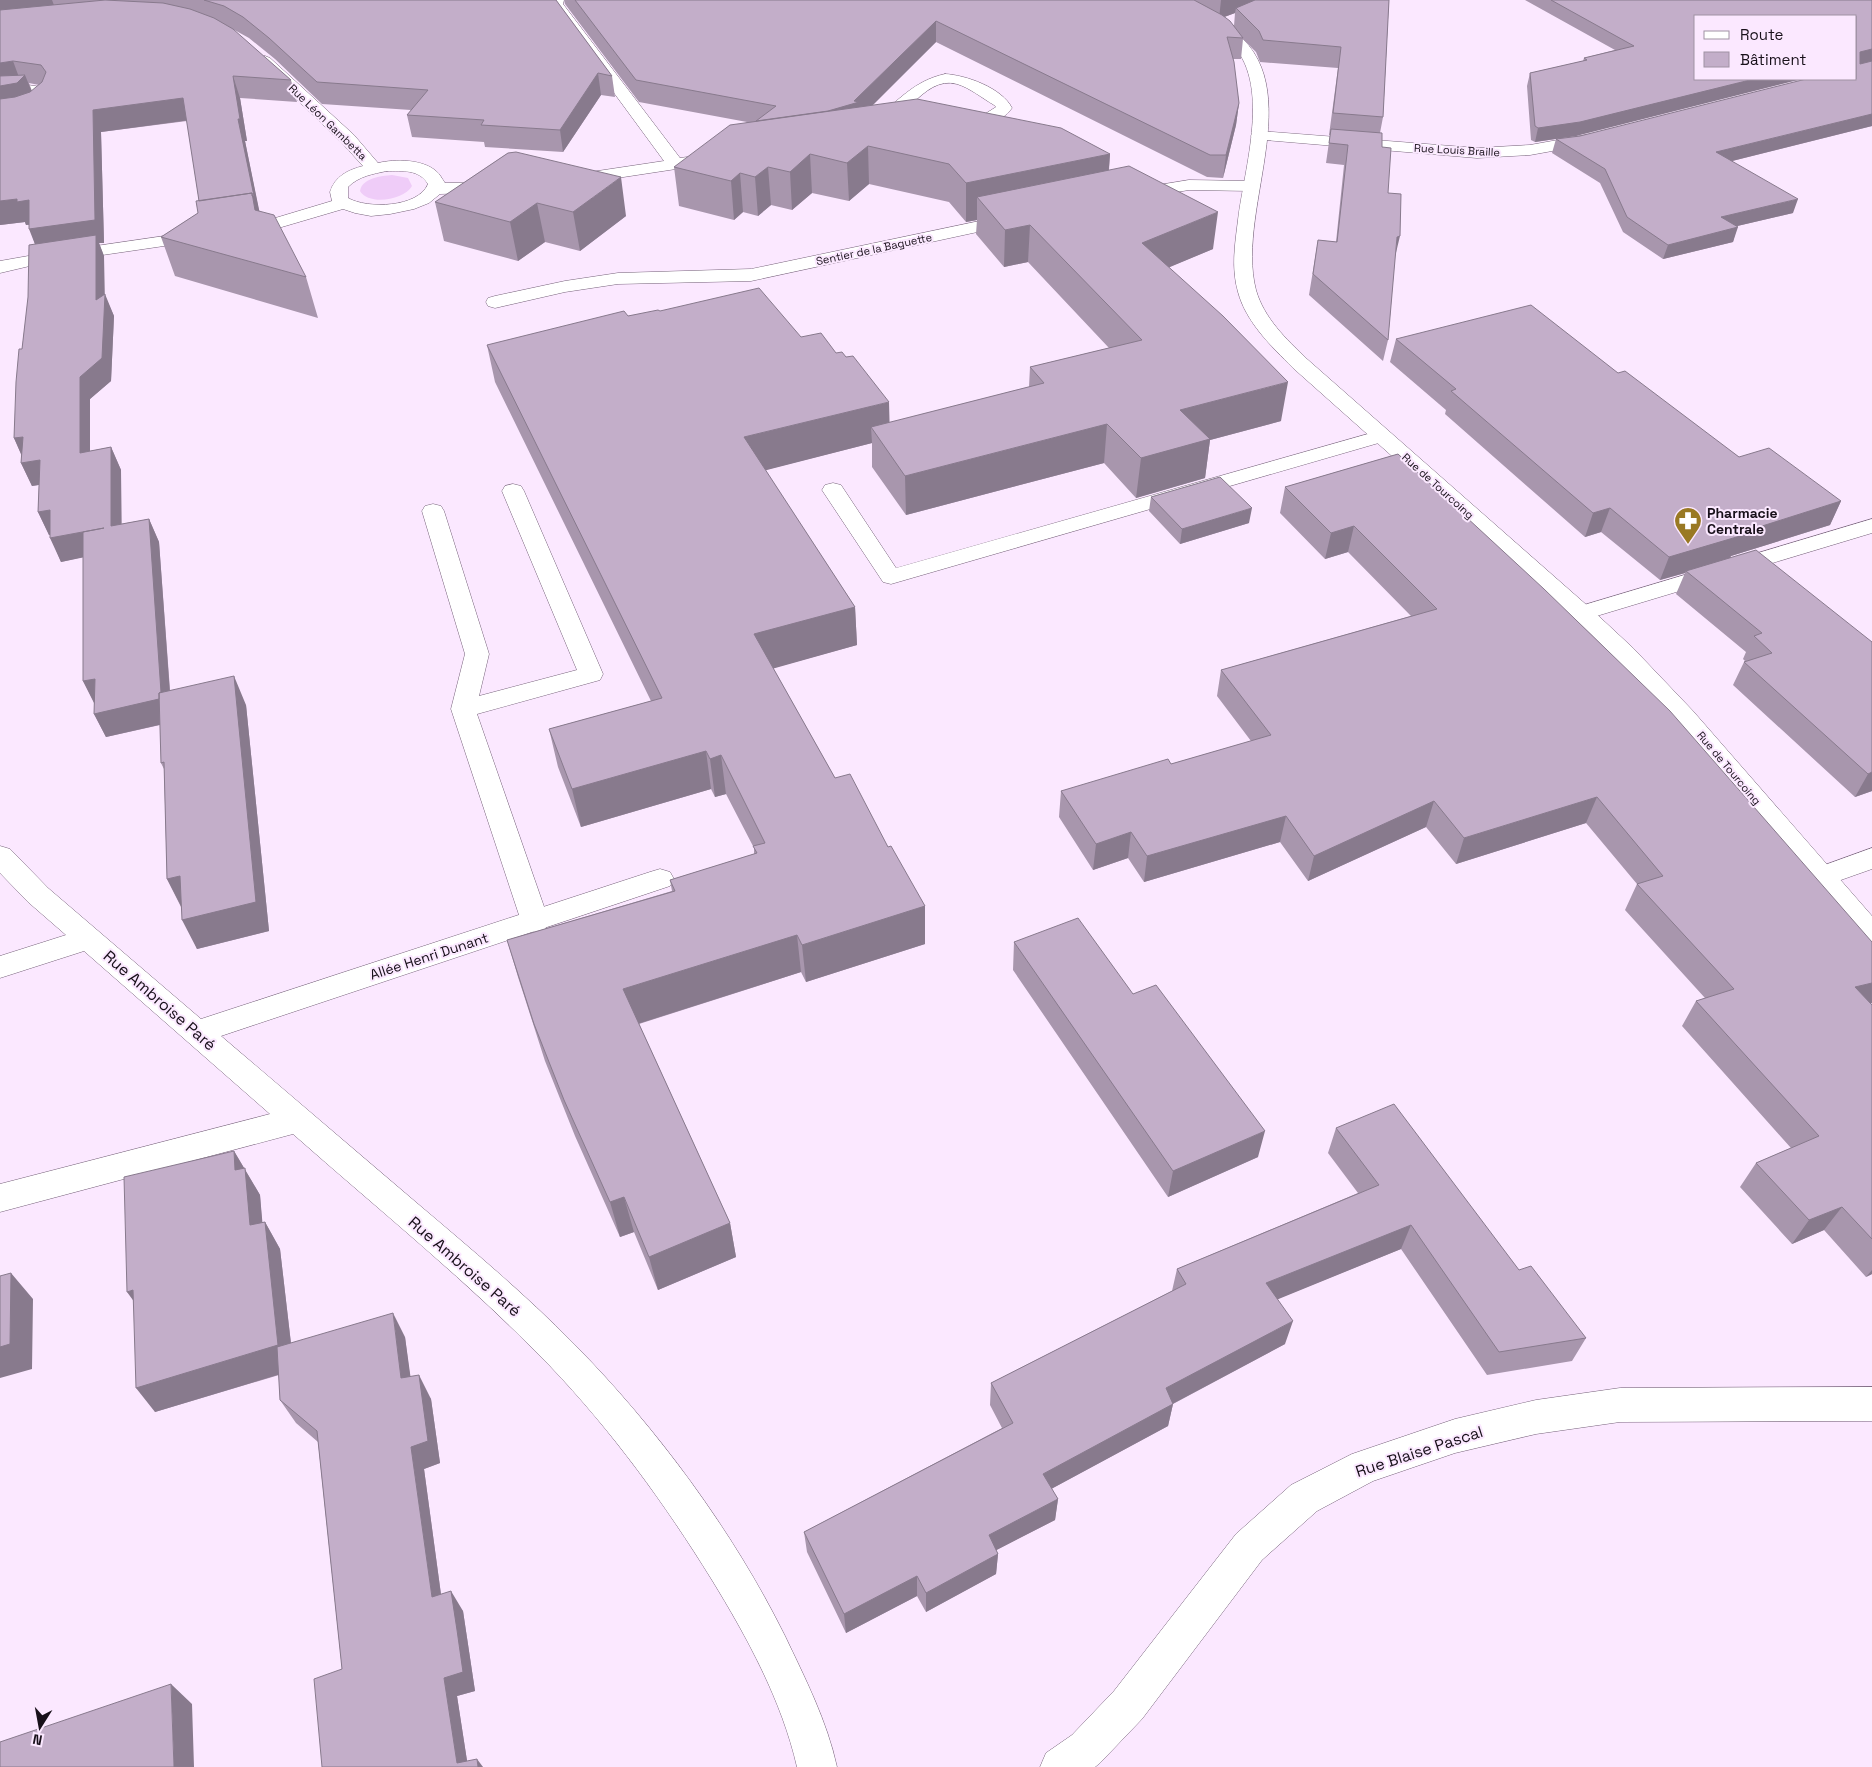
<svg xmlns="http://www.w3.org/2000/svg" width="1872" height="1767" font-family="'Space Grotesk',sans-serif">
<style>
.green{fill:#efccf8}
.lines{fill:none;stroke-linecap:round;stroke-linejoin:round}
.service-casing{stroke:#76627a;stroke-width:1}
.minor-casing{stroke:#76627a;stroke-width:1}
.secondary-casing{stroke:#76627a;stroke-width:1}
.service{fill:#fff;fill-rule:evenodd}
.minor{fill:#fff;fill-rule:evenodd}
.secondary{fill:#fff;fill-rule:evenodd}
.wall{fill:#a896ad;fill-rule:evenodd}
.shaded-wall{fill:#887a8d}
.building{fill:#c3aec9;stroke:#887a8d}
.labels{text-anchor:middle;stroke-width:4;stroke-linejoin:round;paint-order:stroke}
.far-street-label{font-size:11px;fill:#18101a;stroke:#fbe8ff}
.poi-label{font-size:14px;font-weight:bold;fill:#18101a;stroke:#fbe8ff;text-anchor:start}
.street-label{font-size:14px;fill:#18101a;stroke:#fbe8ff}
.near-street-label{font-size:16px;fill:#18101a;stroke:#fbe8ff}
</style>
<rect width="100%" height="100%" fill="#fbe8ff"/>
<path class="green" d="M392 175 408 178 412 186C404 200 369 206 360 191 362 178 381 176 392 175Z"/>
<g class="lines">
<defs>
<path id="service" d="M1382 430 1389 432 1392 436 1389 440 891 584 883 582 822 490 825 485 833 483 841 485 896 568Z
M513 484 521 486 524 491 603 674 600 680 477 714 549 921 545 929 535 932 525 929 521 921 451 709 465 654 422 511 425 506 433 504 441 506 444 511 489 654 479 696 577 670 502 491 505 486Z
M1872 519V533L1590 618 1582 620 1574 618 1570 613 1574 608Z"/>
<path id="minor" d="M550 0H564L563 4 680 158 716 153 722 154 724 158 722 162 571 185 565 184 562 180 565 176 571 175 664 161 551 7 549 4Z
M265 56 270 58 354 135 378 163C395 159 422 159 436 171 440 174 442 179 445 183L493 182 499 183 502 187 499 191 493 192 440 194 429 203 414 209 390 214 371 216 355 213 343 209 275 229 242 235 236 234 233 230 236 226 272 219 332 201 330 192C335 176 348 170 363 166L342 143 260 64 257 61 260 58ZM387 171C402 171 419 169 428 184 418 208 367 209 348 198V187C359 176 373 174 387 171Z
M945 74C966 75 1002 88 1012 108 1001 124 974 131 956 126L954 123 956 120 985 114 996 107 994 105C982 98 970 88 957 84 921 74 901 133 873 126L871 123 873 120C899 101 913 81 945 74Z
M21 84 49 88 53 95C44 117 21 118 0 121V111C13 110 31 110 37 95L21 94 0 97V87Z
M1259 131 1477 148 1530 145 1591 134 1597 135 1599 139 1597 143 1591 144 1530 155 1477 158 1253 139 1251 136 1253 133Z
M1189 180 1251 181 1257 182 1260 186 1257 190 1251 191 1189 190 1134 199 1128 198 1125 194 1128 190 1134 189Z
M1013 214 1019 215 1022 219 1019 223 751 281 618 284 565 292 495 308 488 306 486 302 488 298 495 296 565 281 618 273 751 269Z
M199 231 205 232 208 236 205 240 34 265 0 273V261L34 255Z
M0 846 10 849 48 888 201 1019 650 872 660 869 670 872 674 879 670 886 221 1036C287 1092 352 1148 418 1204 471 1249 525 1294 574 1344 656 1427 733 1531 785 1636 805 1678 827 1721 837 1767H797C782 1701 747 1637 712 1580 665 1504 612 1431 550 1366 470 1283 379 1210 293 1134L0 1212V1184L270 1114 84 951 0 978V956L66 935 28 902 0 873Z
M1872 848V869L1821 887 1811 884 1807 877 1811 870Z
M1872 1387V1421L1620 1422 1536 1434 1455 1453 1373 1481 1317 1511 1262 1560 1142 1719 1100 1763 1095 1767H1040L1046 1753 1072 1735 1114 1691 1236 1534 1291 1485 1352 1454 1455 1419 1536 1400 1620 1388Z"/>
<path id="secondary" d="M1149 0C1176 0 1196 8 1220 22 1318 76 1234 206 1256 290 1264 318 1286 339 1307 359L1590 608 1633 648 1693 711 1872 916V946L1862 943C1768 833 1679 717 1574 618L1293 368C1271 346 1246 322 1238 292 1231 268 1235 244 1238 220 1244 168 1273 82 1229 41 1208 22 1177 13 1151 3Z"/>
</defs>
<use href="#service" class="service-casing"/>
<use href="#minor" class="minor-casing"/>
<use href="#secondary" class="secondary-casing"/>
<use href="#service" class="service"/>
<use href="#minor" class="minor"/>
<use href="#secondary" class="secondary"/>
</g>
<path class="wall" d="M0 0H556L612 76 615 97 601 95 563 152 485 147 484 142 412 137 407 115 411 110 322 104 275 59 249 38 229 27 291 80 297 102 240 98 247 141H245L259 211 306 277 318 318 175 276 161 237 198 213 199 201 187 121 101 132 104 243H99L104 256V294L114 316 111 381 90 399V451L111 447 121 470V524L149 519 159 542 170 690 246 705 269 931 197 949 181 907 167 879 164 769 161 763 160 725 106 737 94 714 95 704 83 681V557L61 562 50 535H49L38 512 39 485 32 486 21 463 22 456 14 438 22 349 35 244 29 225H26L25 222 0 225ZM29 83 39 85 32 91Z
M564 0H1389L1383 117 1380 133 1395 257 1388 340 1383 361 1309 295 1318 240 1336 242 1344 165 1326 163 1330 135H1329L1338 68 1260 62 1256 52 1243 39 1241 59H1233L1239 103 1236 125 1223 178 1207 177 936 42 872 105 1110 154 1109 170 1213 249 1169 267 1281 421 1210 440 1205 478 1136 498 1104 463 906 515 872 467V443L765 470 855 607 857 645 773 668 835 778 888 847 925 906V944L806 982 801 972 639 1024 730 1223 736 1257 658 1290 634 1232 620 1237 575 1136 545 1061 518 977 507 940 672 891 670 880 754 854V848L726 794 715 797 711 789 581 827 558 767 549 729 651 701 495 382 487 345 628 316 660 311 801 337 889 423 1029 387 1030 367 1109 348 1028 262 1004 267 976 234 977 220 966 222 949 202 869 184 849 201 812 193 792 210 771 205 758 216 743 212 734 220 679 206 674 167 747 122 639 102 565 4ZM1235 13 1234 26 1224 17Z
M1525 0H1872V61L1860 64 1872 61V126L1732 161 1793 213 1737 226 1733 242 1663 259 1623 232 1600 183 1552 153 1556 139 1580 136 1856 79V16L1576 136 1535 142 1531 140 1527 86 1530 73 1583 61 1584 58 1615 50Z
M508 153 626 216 580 251 545 242 518 261 444 241 435 202Z
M1396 339 1618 373 1739 457 1841 501 1830 525 1731 556 1730 557 1872 642V791L1855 797 1733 685 1744 662 1745 661 1743 659 1746 652 1676 594 1685 573 1660 580 1601 532 1585 537 1445 414 1446 410 1390 362Z
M1398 454 1872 942V1003H1871L1872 1005V1274L1866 1277 1824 1230 1792 1244 1740 1187 1756 1163 1791 1148 1682 1026 1696 1001 1705 998 1625 910 1637 884 1586 823 1456 864 1426 827 1308 881 1280 842 1144 882 1128 858 1093 870 1059 817 1061 791 1171 764 1251 741 1217 696 1221 670 1411 616 1348 552 1325 559 1280 513 1285 487Z
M1151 497 1249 523 1180 544 1149 511Z
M1014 942 1133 994 1258 1157 1168 1197 1013 970Z
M1336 1128 1519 1270 1586 1338 1572 1361 1487 1375 1401 1249 1277 1299 1285 1344 1173 1404 1168 1426 1051 1489 1058 1499 1055 1520 996 1550 998 1554 996 1574 926 1612 917 1596 846 1633 807 1552 804 1532 1002 1428 990 1405 991 1383 1172 1291 1177 1269 1358 1193 1328 1153Z
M234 1151 260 1195 262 1223 265 1222 280 1249 291 1343 405 1337 410 1377 431 1399 440 1463 424 1469 441 1594 463 1611 475 1691 457 1696 467 1761 483 1767H322L342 1669 318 1442 296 1423 280 1400 279 1375 155 1412 133 1300Z"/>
<path class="shaded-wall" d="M0 0H52L57 13 0 20Z
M1221 0H1268L1236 8 1235 13 1219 19Z
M936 21V42L860 118 818 114 854 101Z
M1872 49V61L1856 65 1860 52Z
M13 61 20 80 25 75 34 97 0 109V63Z
M598 73 601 95 563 152 560 130Z
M233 76 240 98 247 141H245L261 219 208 227 238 119Z
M1754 79H1802L1576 136 1535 142 1538 128Z
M183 98 190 120 101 132 104 243H99L104 256 105 304V294L114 316 111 381 90 399V476L80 453 38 252 29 229 93 110Z
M1239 103 1236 125 1223 178 1226 155Z
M1872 114V126L1712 166 1716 152Z
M868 146 869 184 849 201 847 163Z
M810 154 812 193 792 210 790 172Z
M1110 154 1107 192 977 197V220L966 222V183Z
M768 167 771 205 758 216 755 177Z
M740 173 743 212 734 220 731 181Z
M621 177 626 216 580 251 573 212Z
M17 199 29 200 39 223 26 225 25 222 0 225V201Z
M1798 199 1793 213 1716 231 1721 217Z
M537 203 545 242 518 261 510 222Z
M1218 212 1213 249 1139 280 1142 243Z
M1030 225 1028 262 1004 267 1005 230Z
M1738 227 1733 242 1663 259 1668 245Z
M1400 236 1395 257 1397 237Z
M1288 382 1281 421 1210 440 1205 478 1136 498 1141 458 1180 410Z
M889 402 890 439 871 427 872 443 747 475 744 437Z
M1107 424 1104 463 906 515 905 476Z
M23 437 24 461 14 438Z
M111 447 121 470 122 550 111 526Z
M40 460 50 483 32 486 21 463Z
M1841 501 1830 525 1731 556 1729 560 1686 571 1685 573 1660 580 1669 557 1737 534Z
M1252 508 1249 523 1180 544 1182 529Z
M1610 508 1601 532 1585 537 1593 513Z
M50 510 61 533 49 535 38 512Z
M149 519 159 542 172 722 106 737 94 714Z
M1354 526 1348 552 1325 559 1331 533Z
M104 528 114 551 61 562 50 538Z
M855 607 857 645 758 673 754 634Z
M234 676 246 705 269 931 197 949 182 920Z
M95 679V705L83 681Z
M706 751 711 789 581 827 572 789Z
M721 755 726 794 715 797 710 759Z
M1872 772V791L1855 797 1868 774Z
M1597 797 1586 823 1456 864 1464 838Z
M1434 801 1426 827 1308 881 1314 856Z
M1286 816 1280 842 1144 882 1147 856Z
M1131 832 1128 858 1093 870 1096 844Z
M180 876 182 908 167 879Z
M925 906V944L806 982 802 945Z
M797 935 801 972 631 1026 623 989Z
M1872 983V1003L1838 1013 1855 987Z
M1265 1131 1258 1157 1168 1197 1173 1171Z
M234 1151 260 1195 265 1252 250 1225 235 1170Z
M624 1197 634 1232 620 1237 610 1202Z
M1842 1207 1824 1230 1792 1244 1809 1220Z
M265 1222 280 1249 294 1370 155 1412 136 1388Z
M730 1223 736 1257 658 1290 649 1257Z
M1411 1225 1401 1249 1259 1307 1266 1283Z
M1872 1270V1274L1866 1277Z
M11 1273 33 1299 32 1369 0 1378V1347Z
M133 1290 146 1318 127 1292Z
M393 1313 405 1337 414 1402 401 1378Z
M1293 1321 1285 1344 1161 1410 1166 1388Z
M419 1375 431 1399 440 1463 424 1469 444 1617 432 1597 411 1447Z
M1173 1404 1168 1426 1040 1495 1043 1474Z
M1058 1499 1055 1520 987 1555 989 1535Z
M998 1554 996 1574 926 1612V1593Z
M917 1576V1596L846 1633 844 1614Z
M451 1591 463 1611 475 1691 457 1696 468 1767 457 1763 444 1678Z
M171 1684 192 1704 194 1767H174Z
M477 1759 483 1767H478Z"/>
<path class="building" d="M105 0 163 3 190 9 214 18 233 29 291 80 233 76 240 119H238L254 196H252V193L199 201 183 98 93 110 95 220 29 229V200L17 202V199L0 201V99L15 97 30 92 42 82 46 72 41 65 13 61 0 63V10Z
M204 0H556L612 76 598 73 560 130 481 125 484 120 407 115 428 90 317 82 269 38 243 17 224 6Z
M575 0H1194L1222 15 1230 21 1243 38 1227 37 1234 62 1239 103 1226 155H1210L936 21 854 101 859 102 828 111 756 121 776 106 636 80Z
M1255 0H1389L1383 117 1333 113 1341 47 1263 40 1259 31 1236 8Z
M1551 0H1872V49L1860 52V64L1872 61V114L1716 152 1798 199 1721 217 1738 227 1668 245 1627 217 1605 169 1556 139 1580 136 1806 79H1856V16H1696V79H1754L1580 122 1538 128 1535 126 1530 73 1587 60 1584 58 1634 46Z
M25 75 17 83 0 86V76Z
M917 99 1061 128 1110 154 966 183 949 164 868 146 847 163 810 154 790 172 768 167 755 177 740 173 731 181 674 167 730 125Z
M1331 129 1382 133V147L1391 148 1388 193 1401 194 1400 236 1397 237 1388 340 1313 274 1318 240 1337 242 1348 145 1329 143Z
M516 152 621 177 573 212 537 203 510 222 435 202 508 153Z
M1129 166 1218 212 1142 243 1223 316 1288 382 1180 410 1210 439 1141 458 1107 424 905 476 871 427 1044 383 1030 367 1142 340 1030 225 1005 230 977 197Z
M252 193 255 210 274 215 306 277 161 237 198 213 196 201Z
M96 235V300L105 294 102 358 80 377V453L111 447V526L149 519 161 692 159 693V699L94 714 95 679 83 681V532L104 528 50 538V510L38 512 40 460 21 463 23 437 14 438 16 382 19 349H22L28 297 29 245Z
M759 288 801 337 821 333 836 353 842 352 846 357 853 356 889 402 744 437 855 607 754 634 835 778 850 774 888 847 891 846 925 906 802 945 797 935 623 989 730 1223 649 1257 624 1197 610 1202 564 1100 534 1024 507 940 675 891 670 880 757 853 753 846 765 843 721 755 710 759 706 751 572 789 549 729 662 698 487 345 624 311 628 316 658 310 660 311Z
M1531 305 1618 373 1625 371 1739 457 1769 448 1841 501 1737 534 1740 536 1669 557 1610 508 1593 513 1451 391 1456 389 1396 339Z
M1398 454 1544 589 1670 711 1872 942V983L1855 987 1872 1005V1239L1842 1207 1809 1220 1756 1163 1819 1136 1696 1001 1734 989 1637 884 1663 876 1597 797 1464 838 1434 801 1314 856 1286 816 1147 856 1131 832 1096 844 1061 791 1168 759 1171 764 1271 735 1221 670 1437 609 1354 526 1331 533 1285 487Z
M1220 477 1252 508 1182 529 1151 497Z
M1756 550 1872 642V772L1868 774 1744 662 1772 653 1754 636 1762 633 1686 571Z
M234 676 256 902 182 920 180 876 167 879 164 762 161 763 159 693Z
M1078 918 1133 994 1156 985 1265 1131 1173 1171 1014 942Z
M1394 1104 1519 1270 1531 1266 1586 1338 1499 1352 1411 1225 1266 1283 1293 1321 1166 1388 1173 1404 1043 1474 1058 1499 989 1535 998 1554 926 1593 917 1576 844 1614 804 1532 1013 1423 991 1383 1186 1284 1177 1269 1379 1185 1336 1128Z
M234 1151 235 1170 245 1168 250 1225 265 1222 278 1345 136 1388 133 1290 127 1292 124 1177Z
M11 1273 10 1344 0 1347V1276Z
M393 1313 401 1378 419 1375 428 1441 411 1447 432 1597 451 1591 457 1630 463 1672 444 1678 457 1763 477 1759 478 1767H322L314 1679 342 1669 317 1431 280 1400 277 1347Z
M171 1684 174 1767H0V1742Z"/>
<defs>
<symbol id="pharmacy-pin" viewBox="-11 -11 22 30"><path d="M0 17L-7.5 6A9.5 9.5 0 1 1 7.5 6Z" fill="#997923" stroke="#fbe8ff"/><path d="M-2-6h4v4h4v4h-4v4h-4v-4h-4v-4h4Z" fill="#fff"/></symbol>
</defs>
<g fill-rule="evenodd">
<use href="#pharmacy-pin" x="1672" y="505" width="32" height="43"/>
</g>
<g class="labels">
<g class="far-street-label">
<text transform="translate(328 122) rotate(44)" y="4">Rue Léon Gambetta</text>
<text transform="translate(1457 150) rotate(3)" y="4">Rue Louis Braille</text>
<text transform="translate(874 249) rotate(-12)" y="4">Sentier de la Baguette</text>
<text transform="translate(1438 486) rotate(42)" y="4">Rue de Tourcoing</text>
<text transform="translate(1729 768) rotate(50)" y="4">Rue de Tourcoing</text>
</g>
<g class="poi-label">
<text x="1707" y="518">Pharmacie<tspan x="1707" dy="16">Centrale</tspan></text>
</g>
<g class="street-label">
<text transform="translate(429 956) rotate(-18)" y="5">Allée Henri Dunant</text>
</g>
<g class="near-street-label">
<text transform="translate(160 1000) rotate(41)" y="6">Rue Ambroise Paré</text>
<text transform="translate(465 1266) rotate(41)" y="6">Rue Ambroise Paré</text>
<text transform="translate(1419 1451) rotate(-18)" y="6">Rue Blaise Pascal</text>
</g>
</g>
<rect x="1694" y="15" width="162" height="65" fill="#fbe8ff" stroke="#a092a3"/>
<rect x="1704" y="31" width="25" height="8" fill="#ffffff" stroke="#a092a3"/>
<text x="1740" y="40" font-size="15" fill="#18101a">Route</text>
<rect x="1704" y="52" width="25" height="15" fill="#c3aec9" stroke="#a092a3"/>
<text x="1740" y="65" font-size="15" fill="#18101a">Bâtiment</text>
<g transform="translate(40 1727) rotate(191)" stroke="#fbe8ff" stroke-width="4" paint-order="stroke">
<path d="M0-4L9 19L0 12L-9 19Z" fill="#18101a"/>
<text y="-8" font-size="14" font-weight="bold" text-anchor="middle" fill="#18101a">N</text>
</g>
</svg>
